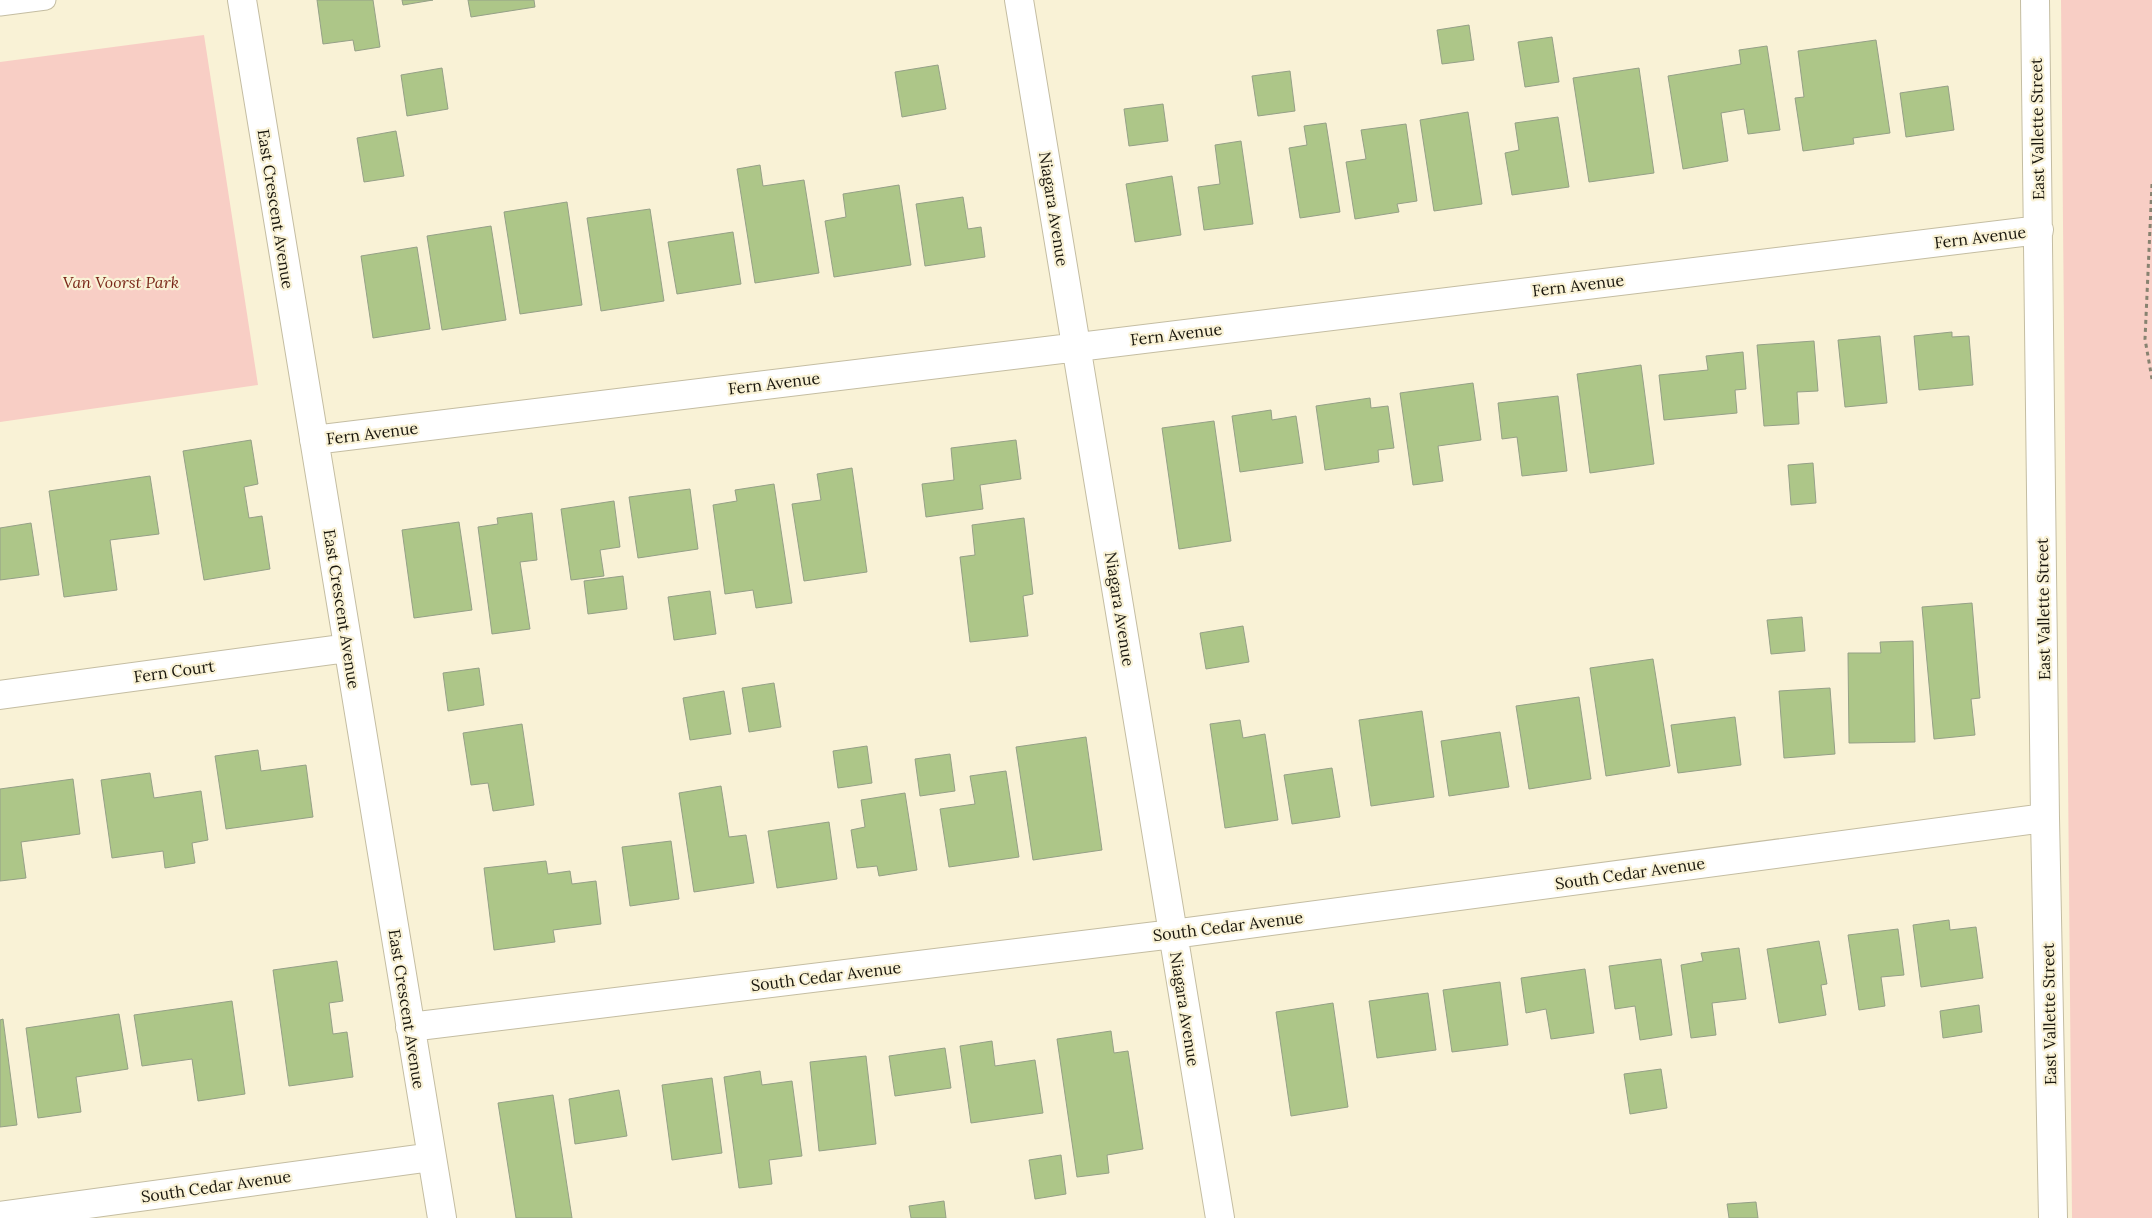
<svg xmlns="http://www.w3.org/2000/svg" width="2152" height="1218" font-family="Lora,serif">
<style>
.green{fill:#f8cec5}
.building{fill:#adc688;stroke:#95a087}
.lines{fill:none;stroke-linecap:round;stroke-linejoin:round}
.service-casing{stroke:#c4bda2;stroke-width:21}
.minor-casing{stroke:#c4bda2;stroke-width:30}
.path{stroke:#878270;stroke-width:3;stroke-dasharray:4 4;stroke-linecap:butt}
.service{stroke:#fff;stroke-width:19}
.minor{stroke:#fff;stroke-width:28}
.labels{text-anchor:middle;stroke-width:4.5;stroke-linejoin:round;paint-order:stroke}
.street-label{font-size:16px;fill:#19160d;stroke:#f9f2d6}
.park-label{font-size:16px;font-style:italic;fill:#7a2719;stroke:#f9f2d6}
</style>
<rect width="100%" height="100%" fill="#f9f2d6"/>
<path class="green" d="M2061 0H2152V1218H2072Z
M204 35 258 385 0 422V62Z"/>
<path class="building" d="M317 0H373L380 47 355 51 353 40 323 44Z
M402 0H433L403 5Z
M468 0H534L535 7 471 17Z
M1469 25 1474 60 1442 64 1437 30Z
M1552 37 1559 82 1525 87 1518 42Z
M1876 40 1890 133 1853 138 1854 144 1803 151 1795 98 1804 97 1798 51Z
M1767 46 1780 130 1748 134 1744 109 1721 113 1728 161 1683 169 1668 76 1741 64 1739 50Z
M938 65 946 109 902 117 895 72Z
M442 68 448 109 407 116 401 75Z
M1639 68 1654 173 1589 182 1573 78Z
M1290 71 1295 111 1258 116 1252 76Z
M1948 86 1954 130 1906 137 1900 93Z
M1163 104 1168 141 1129 146 1124 109Z
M1468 112 1482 204 1434 211 1420 120Z
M1558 117 1569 187 1512 195 1505 153 1519 150 1515 123Z
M1326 123 1340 212 1300 218 1289 148 1307 145 1304 126Z
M1406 124 1417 201 1397 204 1399 212 1355 219 1346 162 1366 159 1361 130Z
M396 131 404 176 364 182 357 138Z
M1241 141 1253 224 1204 230 1198 187 1220 184 1215 145Z
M760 165 763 186 804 180 819 273 755 283 737 169Z
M1172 176 1181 235 1135 242 1126 184Z
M899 185 911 265 834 277 825 221 846 217 843 194Z
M963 197 968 229 981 227 985 257 925 266 916 204Z
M567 202 582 305 520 314 504 212Z
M650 209 664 301 601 311 587 218Z
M491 226 506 320 442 330 427 236Z
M733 232 741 284 677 294 668 242Z
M417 247 430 329 373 338 361 256Z
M1952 332V337L1969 336 1973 385 1919 390 1914 336Z
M1880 336 1887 403 1845 407 1838 340Z
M1814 341 1818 391 1797 392 1799 424 1764 426 1757 345Z
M1743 352 1746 389 1735 390 1737 413 1664 420 1659 375 1708 370 1706 356Z
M1641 365 1654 464 1590 473 1577 374Z
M1473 383 1481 440 1438 446 1443 481 1413 485 1400 393Z
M1558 396 1567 471 1522 476 1517 437 1502 439 1498 403Z
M1370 398 1371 408 1388 406 1394 448 1378 450 1379 462 1325 470 1316 406Z
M1271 410 1272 420 1296 416 1303 463 1240 472 1232 416Z
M1214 421 1231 541 1179 549 1162 428Z
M251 440 258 484 244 487 249 518 262 516 270 569 204 580 183 451Z
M1016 440 1021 479 980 485 983 509 926 517 922 484 954 480 951 448Z
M1813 463 1816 503 1791 505 1788 465Z
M852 468 867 572 804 581 792 504 821 500 817 474Z
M150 476 159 534 110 540 117 590 64 597 49 491Z
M774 484 792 603 756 608 753 590 725 594 713 505 737 501 735 490Z
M690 489 698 549 638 558 629 497Z
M614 501 620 547 600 550 604 576 571 580 561 509Z
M532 513 537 560 520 562 530 629 492 634 478 527 498 524 497 518Z
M1024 518 1033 594 1023 596 1028 636 970 642 960 557 975 555 972 525Z
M459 522 472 610 414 618 402 530Z
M31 523 39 575 0 580V528Z
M623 576 627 609 588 614 584 581Z
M710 591 716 634 674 640 668 597Z
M1972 603 1980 698 1971 699 1975 735 1934 739 1922 607Z
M1802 617 1805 651 1771 654 1767 620Z
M1243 626 1249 662 1206 669 1200 633Z
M1913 641 1915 742 1849 743 1848 653H1881L1880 642Z
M1653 659 1670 766 1606 776 1590 668Z
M479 668 484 705 448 711 443 673Z
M774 683 781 727 749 732 742 688Z
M1830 688 1835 754 1784 758 1779 691Z
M724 691 731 734 690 740 683 698Z
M1579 697 1591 779 1529 789 1516 706Z
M1422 711 1434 797 1371 806 1359 720Z
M1735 717 1741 765 1678 773 1671 725Z
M1240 720 1243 738 1265 734 1278 820 1225 828 1210 724Z
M522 724 534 805 493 811 488 783 471 785 463 733Z
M1500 732 1509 787 1449 796 1441 741Z
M1086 737 1102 850 1033 860 1016 747Z
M867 746 872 783 838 788 833 751Z
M258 750 261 771 306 765 313 817 226 829 215 756Z
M950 754 955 791 920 796 915 759Z
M1332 768 1340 817 1292 824 1284 775Z
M1006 771 1019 857 949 867 940 809 975 804 970 776Z
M150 773 154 798 201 791 208 840 192 843 195 863 165 868 163 851 112 858 101 780Z
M73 779 80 834 21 842 26 878 0 881V789Z
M721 786 729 837 746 835 754 883 694 892 679 793Z
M905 793 917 870 879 876 877 866 857 868 851 830 865 827 861 800Z
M829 822 837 879 777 888 768 831Z
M671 841 679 899 630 906 622 847Z
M546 861 548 874 570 871 572 884 596 881 601 924 553 930 555 942 494 950 484 868Z
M1949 920 1950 930 1976 927 1983 978 1921 987 1913 925Z
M1898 929 1904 975 1881 977 1885 1006 1859 1010 1848 935Z
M1819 941 1827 984 1821 985 1826 1015 1779 1023 1767 949Z
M1739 948 1746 999 1712 1003 1716 1035 1691 1038 1681 965 1703 961 1701 953Z
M1661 959 1672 1035 1640 1040 1635 1006 1615 1009 1609 966Z
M337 961 343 1001 329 1003 333 1034 347 1032 353 1077 289 1086 273 970Z
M1585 969 1594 1033 1551 1039 1546 1009 1526 1013 1521 978Z
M1500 982 1508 1045 1452 1052 1443 990Z
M1428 993 1436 1050 1377 1058 1369 1001Z
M232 1001 245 1094 198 1101 192 1059 142 1066 134 1015Z
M1333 1003 1348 1107 1291 1116 1276 1012Z
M1979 1005 1982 1032 1943 1038 1940 1011Z
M119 1014 128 1069 76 1077 81 1112 38 1118 26 1028Z
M3 1019 17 1125 0 1127V1020Z
M1111 1031 1114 1053 1128 1051 1143 1149 1107 1155 1109 1173 1077 1177 1057 1039Z
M992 1041 995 1066 1035 1060 1043 1113 971 1123 960 1046Z
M945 1048 951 1088 895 1096 889 1056Z
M866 1056 876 1144 819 1151 810 1062Z
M1661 1069 1667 1108 1630 1114 1624 1074Z
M760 1071 762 1085 792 1081 802 1156 769 1160 772 1184 739 1188 724 1077Z
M712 1078 722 1153 672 1160 662 1085Z
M619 1090 627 1136 575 1144 569 1099Z
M553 1095 572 1218H516L498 1103Z
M1061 1155 1066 1194 1035 1199 1029 1160Z
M944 1201 946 1218H911L909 1206Z
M1756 1202 1758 1218H1729L1727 1204Z"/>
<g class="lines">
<defs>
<path id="service" d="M0 6 46 0"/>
<path id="minor" d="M242 0 442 1218
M1019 0 1220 1218
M2035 0 2045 818 2053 1218
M314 440 2039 230
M0 695 348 648
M410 1027 1173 934 2045 818
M0 1216 432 1157"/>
</defs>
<use href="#service" class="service-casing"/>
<use href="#minor" class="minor-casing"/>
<path class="path" d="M2152 184 2145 339 2152 379"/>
<use href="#service" class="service"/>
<use href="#minor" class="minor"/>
</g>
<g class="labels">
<g class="street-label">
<text transform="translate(2037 129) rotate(-91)" y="6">East Vallette Street</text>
<text transform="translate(276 209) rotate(81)" y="6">East Crescent Avenue</text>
<text transform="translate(1054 209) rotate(81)" y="6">Niagara Avenue</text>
<text transform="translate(1980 237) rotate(-7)" y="6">Fern Avenue</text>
<text transform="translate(1578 285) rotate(-7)" y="6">Fern Avenue</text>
<text transform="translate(1176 334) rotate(-7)" y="6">Fern Avenue</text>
<text transform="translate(774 383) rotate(-7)" y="6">Fern Avenue</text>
<text transform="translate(372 433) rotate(-7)" y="6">Fern Avenue</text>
<text transform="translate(342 609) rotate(81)" y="6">East Crescent Avenue</text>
<text transform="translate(1120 609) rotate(81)" y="6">Niagara Avenue</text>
<text transform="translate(2043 609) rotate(-91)" y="6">East Vallette Street</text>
<text transform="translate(174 671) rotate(-8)" y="6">Fern Court</text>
<text transform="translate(1630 873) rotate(-8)" y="6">South Cedar Avenue</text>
<text transform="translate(1228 926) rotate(-7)" y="6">South Cedar Avenue</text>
<text transform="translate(826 976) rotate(-7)" y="6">South Cedar Avenue</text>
<text transform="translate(407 1009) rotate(81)" y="6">East Crescent Avenue</text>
<text transform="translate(1185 1009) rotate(81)" y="6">Niagara Avenue</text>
<text transform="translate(2049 1014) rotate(-91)" y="6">East Vallette Street</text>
<text transform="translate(216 1186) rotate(-8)" y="6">South Cedar Avenue</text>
</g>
<g class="park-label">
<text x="121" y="288">Van Voorst Park</text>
</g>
</g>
</svg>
